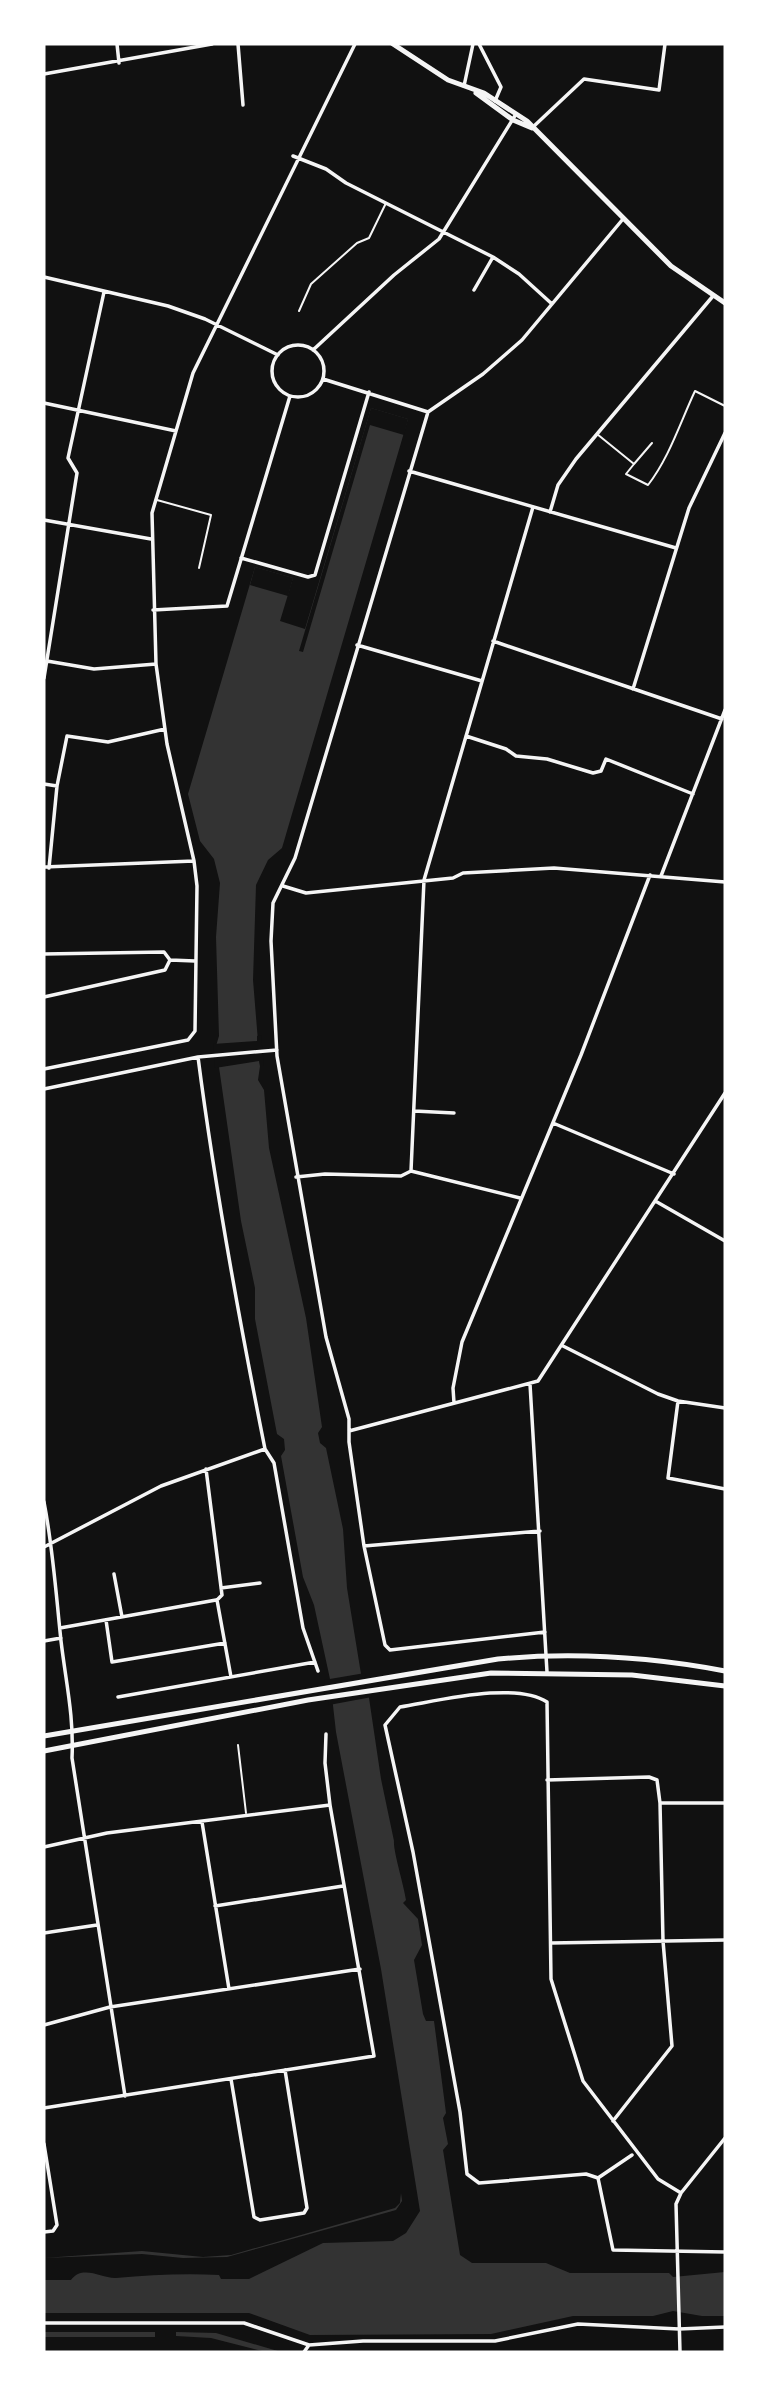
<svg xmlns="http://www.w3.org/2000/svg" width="769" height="2396" font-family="Ubuntu,sans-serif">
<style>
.water{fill:#333}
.pier{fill:#111}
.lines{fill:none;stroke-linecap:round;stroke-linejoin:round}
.service{stroke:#f5f5f5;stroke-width:2}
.minor{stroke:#f5f5f5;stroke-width:3.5}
.tertiary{stroke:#f5f5f5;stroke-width:5}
.secondary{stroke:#f5f5f5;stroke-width:5}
</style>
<rect width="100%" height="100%" fill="#111"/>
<path class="water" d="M371 408 408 419 282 848 268 860 256 885 253 980 260 1066 258 1080 264 1090 269 1148 306 1318 322 1427 318 1433 320 1443 326 1448 343 1529 347 1588 361 1674 369 1698 381 1779 394 1841C393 1851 404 1885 406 1900L403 1903 418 1919 422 1945 414 1960 423 2014 426 2021H434L446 2113 443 2118 448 2144 443 2150 460 2255 472 2263H546L570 2273H669L673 2277 725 2272V2316H702L673 2311 653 2316H573L491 2334 310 2335 249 2313H44V2280H71C83 2264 102 2279 116 2278 150 2275 185 2273 219 2275L221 2279H249L323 2243 393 2241 406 2233 420 2211 381 1969 336 1732 330 1679 314 1605 303 1577 281 1456 285 1450 284 1439 277 1434 255 1319V1288L241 1221 216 1046 219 1036 216 937 220 883 214 859 200 841 188 794 255 567 293 578 280 621 305 629Z
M401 2193 402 2201 396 2210 227 2257 183 2258 142 2254 44 2258 142 2251 203 2257 231 2255 395 2208 400 2203Z
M44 2332H155V2337H44Z
M176 2332 216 2333 281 2352H266L211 2338 176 2336Z"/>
<path class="pier" d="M371 408 408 419 404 435 370 425 303 652 299 651Z
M255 567 293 578 288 596 250 585Z
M261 1035 264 1066H260L259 1061 215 1068 213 1044 257 1041V1036Z
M365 1673 372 1697 329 1705 324 1680Z"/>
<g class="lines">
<path class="service" d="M299 311 311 284 357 243 369 238 386 203
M597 434 634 464 652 443
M634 464 626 474 648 485C669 458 680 423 695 391L725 406
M157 500 211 515 199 568
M238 1745 246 1813"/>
<path class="minor" d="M117 44 119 63
M238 44 243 105
M479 44 501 87 495 101
M44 74 212 44
M464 86 473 44
M533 127 584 79 659 90 665 44
M293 156 326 169 346 183 493 257 519 274 552 304
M44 277 168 306 205 319 278 355
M474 290 493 257
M272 371a26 26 0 1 1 52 0a26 26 0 1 1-52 0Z
M313 350 394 275 439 239 516 114
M323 379 428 412
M44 403 176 431
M409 471 676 548
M550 512 558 485 576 459 713 296
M44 520 151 539
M241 558 308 577 315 575 369 392
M153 610 227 606 290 396
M493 641 722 719
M357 645 482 681
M47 661 94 669 156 664
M44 678 77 473 68 458 104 292
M633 689 689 508 725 433
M466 736 506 749 516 756 547 759 593 773 601 771 606 759 693 794
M44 784 57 786
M44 867 194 861
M49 868 57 786 67 736 108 742 165 729
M661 876 725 710
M283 886 306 893 453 878 463 873 554 868 725 882
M44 954 164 952 170 960 165 970 44 997
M170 960 195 961
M198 1057C215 1189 239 1319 265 1449L274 1463 303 1628 318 1671
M44 1069 188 1040 195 1031 197 886 194 861 167 744 156 664 152 513 193 373 355 44
M44 1089 198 1057 277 1050
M414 1111 454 1113
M553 1123 674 1174
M411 1171 424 880 533 507
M296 1177 325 1174 401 1176 411 1171 520 1198
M657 1202 725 1241
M563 1346 658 1394 678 1401 725 1408
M530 1384 547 1672
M678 1401 668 1478 725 1489
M454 1403 453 1388 462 1342 581 1055 650 875
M349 1431 538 1381 725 1093
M206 1469 222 1595 217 1600 231 1677
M44 1502C53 1548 56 1594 61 1641 66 1683 74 1716 72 1758L125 2096
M364 1546 540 1531
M44 1547 161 1486 265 1449
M114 1574 122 1617
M221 1588 260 1583
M106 1620 112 1662 225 1643
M60 1628 216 1600
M545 1632 390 1650 385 1645 364 1546 349 1442V1419L326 1337 277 1056 271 941 273 903 295 858 428 412 483 374 522 340 623 219
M44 1641 61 1638
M118 1697 315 1662
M547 1780 649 1777 657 1780 660 1803H725
M202 1822 229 1989
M44 1847 107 1833 330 1805
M215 1906 343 1886
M44 1933 97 1925
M551 1943 725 1940
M44 2025 110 2007 360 1969
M231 2079 254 2217 260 2220 304 2213 307 2208 285 2070
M44 2108 374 2056 330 1805 325 1763 326 1734
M613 2121 672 2046 663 1941 660 1803
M44 2144 57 2225 53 2231 44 2232
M632 2155 598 2178 613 2250 725 2252
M598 2178 586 2174 479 2183 467 2174 460 2112 413 1852 385 1725 400 1707C438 1701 515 1681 547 1702L551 1979 583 2081 658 2179 681 2193
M44 2323H244L309 2345 363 2341H495L578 2324 679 2329 725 2327
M304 2352 309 2345
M680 2352 676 2204 681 2193 725 2138"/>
<path class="tertiary" d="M393 44 448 80 484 93 527 121 671 266 725 303
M476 93 513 120 532 128"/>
<path class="secondary" d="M44 1736 498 1659C574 1652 651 1657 725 1671
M44 1751 308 1700 491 1673 632 1675 725 1686"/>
</g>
<rect width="769" height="2396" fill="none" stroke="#ffffff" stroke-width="91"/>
</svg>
